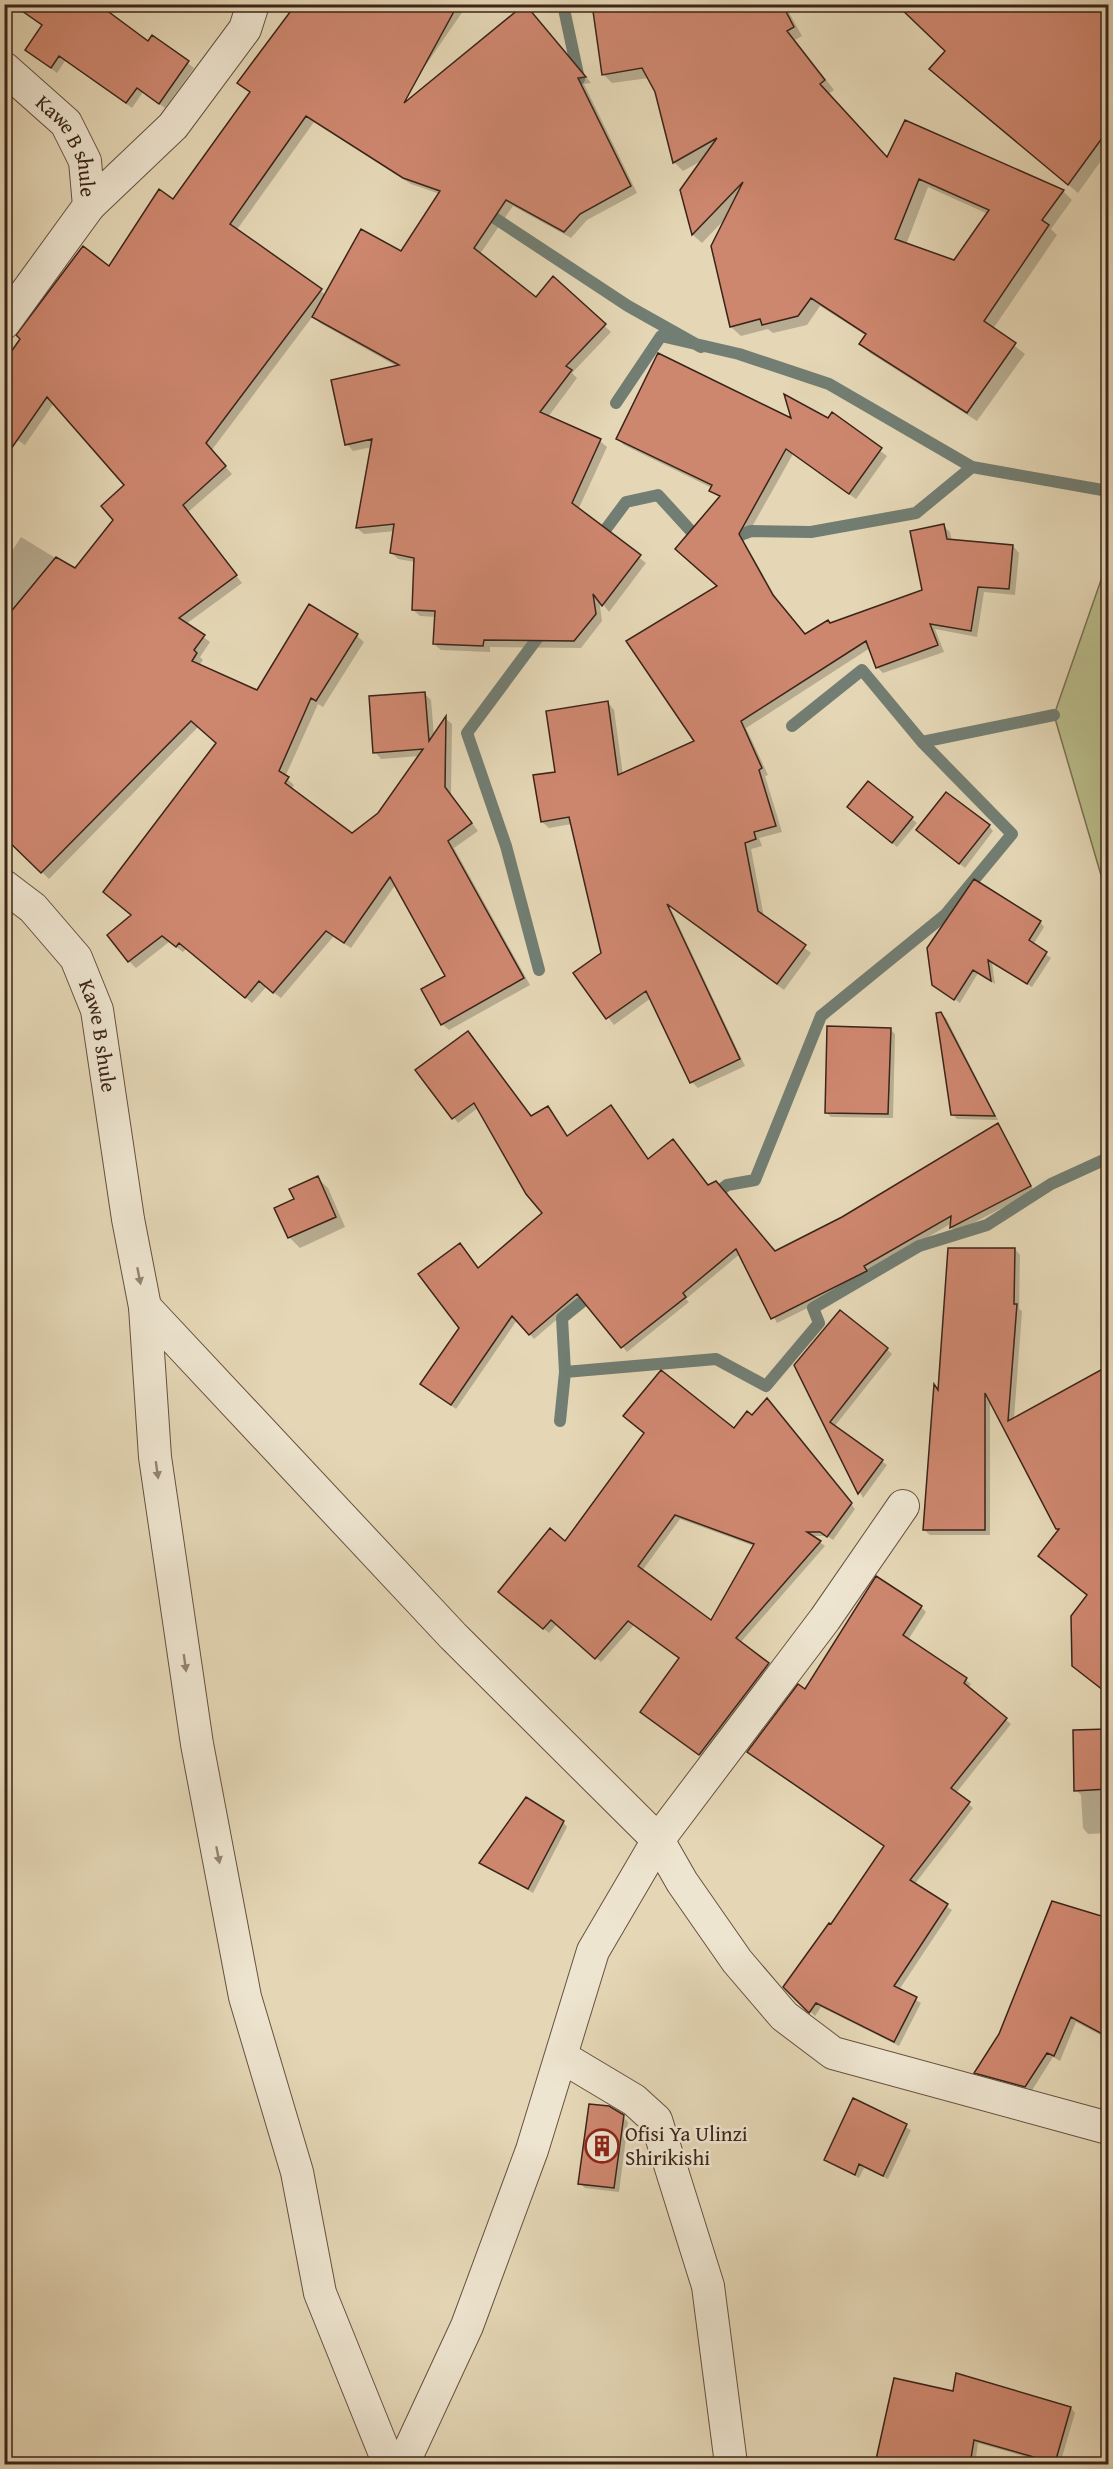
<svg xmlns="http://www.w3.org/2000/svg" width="1113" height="2469" font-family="'Gentium Book Plus',serif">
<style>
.green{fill:#b9bd8b;stroke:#7a7052;stroke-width:1.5}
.shadow{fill:#0003;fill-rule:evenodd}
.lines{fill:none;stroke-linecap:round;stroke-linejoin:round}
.stream{stroke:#727e73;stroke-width:12}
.building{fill:#ce876f;stroke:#3b2419;stroke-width:1.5;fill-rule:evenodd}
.minor-casing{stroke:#665140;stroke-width:34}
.minor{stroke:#eee5d0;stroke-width:32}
.oneway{fill:#948474}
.labels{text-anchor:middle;stroke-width:5;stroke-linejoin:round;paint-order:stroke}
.street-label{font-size:21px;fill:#3b2419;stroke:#eee5d0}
.poi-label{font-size:21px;fill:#3b2419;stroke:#eee5d0;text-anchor:start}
</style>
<rect width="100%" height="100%" fill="#e5d7b6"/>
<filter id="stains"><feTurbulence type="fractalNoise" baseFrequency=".00333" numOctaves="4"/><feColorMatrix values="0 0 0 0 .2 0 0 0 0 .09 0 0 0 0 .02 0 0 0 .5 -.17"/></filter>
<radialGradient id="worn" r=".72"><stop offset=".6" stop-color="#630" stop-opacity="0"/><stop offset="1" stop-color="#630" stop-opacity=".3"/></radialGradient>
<path class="green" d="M1108 560V899L1054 715Z"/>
<path class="shadow" d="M23 4H101L99 7 148 43 152 37 194 68 165 108 143 92 132 108 65 61 57 73 33 55 43 26 20 9Z
M298 4H468L391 115 532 13 591 83 584 84 637 193 587 220 571 238 513 206 480 254 536 299 553 278 611 332 572 373 577 378 548 417 600 441 607 447 578 510 646 563 609 612 599 599 602 621 581 648 490 647V652L441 650 434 644 436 617 420 616 413 610 415 562 398 559 391 552 395 531 364 534 357 528 372 447 353 451 347 444 398 367 320 323 313 316 211 451 232 474 188 512 242 583 186 624 210 642 200 657 203 660 199 666 257 692 357 636 364 642 323 707 318 704 285 777 294 785 291 790 352 835 379 814 420 756 381 759 375 752 424 693 431 700 434 736 446 719 452 724 451 795 478 831 454 848 530 985 449 1030 442 1024 447 977 396 884 351 948 333 937 281 998 266 987 252 1003 187 948 183 952 169 942 136 968 129 961 133 916 217 743 198 727 49 879 4 835V563L21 537 75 570 115 520 126 485 54 403 25 445 4 431 110 268 174 201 251 93 239 83ZM314 122 411 184 440 194 401 253 326 295 236 231Z
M594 4H791L786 7 802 36 795 40 834 90 828 94 888 159 905 122 1063 191 1072 200 1051 229 1057 235 993 329 1025 354 977 421 870 353 861 344 867 336 820 306 807 325 773 333 768 329 741 336 731 327 725 219 702 243 693 235 682 190 703 160 683 171 674 162 656 91 649 78 612 83 603 74ZM928 187 988 214 955 262 906 245Z
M1052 4H1108V151L1078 193 941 78 947 51Z
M832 414 887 456 856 499 793 454 744 541 779 603 806 636 924 591 943 526 950 532 952 541 1013 546 1019 553 1015 595 984 592 977 637 935 629 944 652 883 673 877 667 870 648 746 728 768 775 765 776 782 832 759 838 762 846 751 849 764 917 811 953 784 990 670 907 745 1066 698 1088 692 1082 651 998 614 1025 575 974 603 954 572 824 549 828 542 822 557 773 608 703 614 710 623 775 697 741 719 586 720 498 711 490 712 488 624 445 618 439 794 421 828 420Z
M868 783 917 823 897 847 854 811Z
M989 826 993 831 965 868 923 835Z
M1040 922 1044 927 1033 945 1051 958 1032 987 992 963 995 984 978 973 960 1003 939 989Z
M941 1013 946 1018 998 1120 957 1119 952 1114Z
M890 1029 895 1034 893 1118 831 1117 826 1112Z
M417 1070 531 1117 548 1107 568 1137 611 1106 649 1160 709 1187 775 1252 842 1218 998 1125 1034 1191 956 1232 951 1227 952 1223 868 1272 871 1277 777 1323 740 1254 686 1299 689 1302 627 1352 582 1298 534 1339 517 1320 456 1409 422 1384 460 1328 465 1250 479 1269 544 1214 479 1107 458 1123Z
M317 1178 328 1188 345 1227 300 1248 290 1238 276 1209 296 1200Z
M1015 1249 1020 1255 1019 1309 1022 1311 1014 1419 1108 1368V1688L1106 1692 1088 1596 1060 1530 990 1399V1535H930L924 1530 936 1388 939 1391Z
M887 1349 892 1354 834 1427 887 1465 863 1498 796 1365Z
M771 1404 855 1509 833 1540 827 1536H811L825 1546 740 1643 773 1669 705 1759 647 1716 680 1659 634 1625 601 1662 557 1624 549 1633 505 1597 565 1543ZM680 1519 754 1546 712 1622 642 1571Z
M921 1607 926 1612 908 1640 966 1680 971 1684 968 1688 1011 1724 956 1793 973 1808 914 1885 952 1910 899 1990 921 2003 899 2046 821 2007 815 2016 785 1987 832 1927 885 1847 749 1752 805 1691Z
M1108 1731V1833L1088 1834 1083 1828 1081 1795 1076 1790 1075 1732Z
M563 1822 567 1827 533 1893 481 1863Z
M1106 1919 1108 1936 1100 1965 1108 1969V2039L1076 2022 1060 2061 1053 2057 1031 2092 981 2078 976 2072Z
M854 2100 911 2130 888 2179 864 2168 859 2178 826 2160Z
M623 2117 628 2122 619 2192 585 2188 580 2183Z
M895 2380 955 2393 1071 2408 1075 2413 1060 2464H1051L978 2443 975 2464H876Z"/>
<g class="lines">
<path class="stream" d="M566 4 564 9 579 79
M481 209 628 306 701 347
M616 403 661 336 739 354 829 384 972 467
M597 541 626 502 658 495 701 542
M724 541 751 531 811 532 916 513 972 467 1108 491
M792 726 862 670 922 742 1054 715
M539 970 506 846 467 733 545 628
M711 1198 727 1185 755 1180 821 1016 945 915 1012 834 922 742
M565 1372 562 1318 594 1292
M560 1421 565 1372 716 1359 766 1386 819 1323 813 1308 919 1246 987 1225 1051 1184 1108 1158"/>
</g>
<path class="building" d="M12 4H98L148 41 152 35 189 61 159 104 137 88 126 103 59 56 51 68 25 50 42 25Z
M296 4H458L404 103 525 4 586 77 578 78 631 186 580 214 564 232 506 200 474 248 536 297 553 276 606 324 566 366 572 370 540 412 601 439 572 503 641 555 602 606 593 594 596 614 574 641 484 640 483 646 433 644 435 611 412 610 414 558 390 553 394 524 356 528 372 439 345 445 331 380 399 365 312 317 361 229 401 251 440 191 403 178 306 116 230 224 322 289 206 443 226 466 183 505 237 575 179 618 205 635 194 650 197 653 192 661 257 690 309 604 358 634 316 701 311 698 279 771 289 777 285 783 352 833 378 813 423 749 373 753 369 696 425 692 429 741 446 716 445 787 472 823 448 841 524 978 441 1025 421 989 445 976 390 877 344 943 326 931 273 993 259 981 245 998 179 943 176 947 162 936 128 962 107 935 131 915 103 892 216 743 191 721 41 873 4 837V620L56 557 75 568 113 520 101 506 124 485 47 397 4 459V362L20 339 16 335 83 246 109 266 159 189 173 199 250 92 237 83Z
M592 4H782L794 27 787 31 825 80 820 84 887 157 905 120 1064 190 1042 220 1049 225 984 321 1016 343 967 413 859 344 866 334 811 298 798 316 762 325 760 319 730 327 711 246 743 182 692 235 680 190 717 138 673 163 655 92 642 68 602 75ZM919 179 989 210 954 260 895 239Z
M896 4H1108V130L1068 185 929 69 945 51Z
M658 353 791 418 784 394 828 418 832 412 882 448 849 494 786 449 739 534 773 595 805 634 828 620 830 623 922 590 910 531 944 524 947 539 1013 545 1009 589 978 587 971 631 930 624 938 645 876 668 866 641 741 721 762 768 759 770 776 826 754 832 756 839 745 843 758 911 806 945 777 984 667 904 740 1059 690 1083 646 991 606 1019 573 973 601 953 569 817 541 822 533 775 555 772 546 711 608 701 618 775 694 741 626 641 717 586 675 549 720 496 709 491 712 485 616 439Z
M868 781 913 817 892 843 847 807Z
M946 792 990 825 959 864 916 830Z
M974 879 1041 921 1029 940 1047 952 1027 984 988 960 991 981 973 970 954 1000 932 985 927 948Z
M941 1012 995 1116 951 1115 936 1013Z
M827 1026 891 1028 888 1114 825 1113Z
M468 1031 531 1116 548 1106 567 1136 611 1105 648 1159 673 1139 708 1185 716 1181 775 1251 842 1217 998 1123 1031 1186 950 1228 951 1216 864 1266 867 1271 771 1319 736 1249 683 1293 686 1297 621 1348 577 1294 529 1335 512 1316 451 1405 420 1384 459 1328 418 1274 460 1243 478 1268 542 1213 526 1194 474 1103 452 1119 415 1070Z
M318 1176 336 1217 288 1238 274 1208 294 1199 289 1189Z
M948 1248H1015L1014 1304H1017L1008 1421 1108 1366V1694L1072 1666 1071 1616 1087 1595 1038 1556 1059 1529H1056L985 1393V1530H923L934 1384 938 1390Z
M840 1310 888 1348 830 1422 883 1460 858 1494 794 1365Z
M661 1370 734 1428 747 1411 752 1415 767 1398 852 1503 827 1537 820 1532H807L821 1541 736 1638 769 1663 699 1755 640 1712 679 1658 628 1621 595 1659 551 1620 543 1629 498 1592 550 1528 565 1541 644 1433 623 1416ZM675 1515 754 1544 711 1620 638 1566Z
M876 1576 922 1606 903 1635 967 1678 964 1683 1007 1718 951 1788 970 1802 910 1880 948 1904 894 1986 917 1997 894 2042 816 2003 809 2013 783 1987 829 1923 831 1924 884 1846 747 1752 798 1684 805 1689Z
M1108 1729V1789L1074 1791 1073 1730Z
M526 1797 564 1821 528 1889 479 1863Z
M1052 1901 1108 1918V2037L1071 2017 1054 2056 1047 2053 1025 2087 974 2073 999 2034Z
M853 2098 907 2124 883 2176 859 2164 855 2175 824 2160Z
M589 2104 609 2106 624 2115 614 2188 578 2184Z
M956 2373 1071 2407 1055 2463 974 2440 970 2464H875L894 2378 953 2391Z"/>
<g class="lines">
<defs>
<g id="minor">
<path id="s1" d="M4 68 66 123 85 161 89 206 4 323"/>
<path d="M89 206 173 126 245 29 253 4"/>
<path id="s2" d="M4 886 33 908 76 958 97 1010 128 1219 145 1307 155 1457 197 1744 245 1997 297 2172 320 2293 389 2464"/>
<path d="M145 1307 453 1636 658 1840 682 1882 737 1961 784 2016 833 2053 1108 2128"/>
<path d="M562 2057 634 2100 656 2120 708 2286 731 2464"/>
<path d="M403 2464 467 2326 532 2150 593 1951 658 1840 825 1619 903 1506"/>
</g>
</defs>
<use href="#minor" class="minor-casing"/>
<use href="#minor" class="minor"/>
</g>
<defs><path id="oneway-solid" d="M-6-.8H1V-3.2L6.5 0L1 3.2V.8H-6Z" transform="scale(1.5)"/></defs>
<g class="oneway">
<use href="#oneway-solid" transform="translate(139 1276) rotate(79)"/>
<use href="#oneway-solid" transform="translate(157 1470) rotate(82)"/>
<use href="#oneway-solid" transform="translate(185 1663) rotate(82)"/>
<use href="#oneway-solid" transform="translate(218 1855) rotate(79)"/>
</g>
<defs>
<symbol id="building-ring" viewBox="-11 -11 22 22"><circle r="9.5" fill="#eee5d0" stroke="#8f2418" stroke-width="1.5"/><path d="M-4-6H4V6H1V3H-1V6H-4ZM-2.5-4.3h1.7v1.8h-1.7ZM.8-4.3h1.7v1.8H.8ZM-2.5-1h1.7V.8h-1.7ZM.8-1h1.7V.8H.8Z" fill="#8f2418"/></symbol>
</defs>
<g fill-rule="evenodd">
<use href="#building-ring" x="583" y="2127" width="38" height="38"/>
</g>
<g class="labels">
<g class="street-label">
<text dy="7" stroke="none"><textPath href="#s1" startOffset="104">Kawe B shule</textPath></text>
<text dy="7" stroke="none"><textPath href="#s2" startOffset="184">Kawe B shule</textPath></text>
</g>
<g class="poi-label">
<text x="625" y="2141">Ofisi Ya Ulinzi<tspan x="625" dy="24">Shirikishi</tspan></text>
</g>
</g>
<rect width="1113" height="2469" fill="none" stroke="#e5d7b6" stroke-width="24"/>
<rect x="6" y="6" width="1101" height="2457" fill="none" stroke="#3b2419" stroke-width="3"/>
<rect x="12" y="12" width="1089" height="2445" fill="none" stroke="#3b2419" stroke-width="1.5"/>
<rect width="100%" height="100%" filter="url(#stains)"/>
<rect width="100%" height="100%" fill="url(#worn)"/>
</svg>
